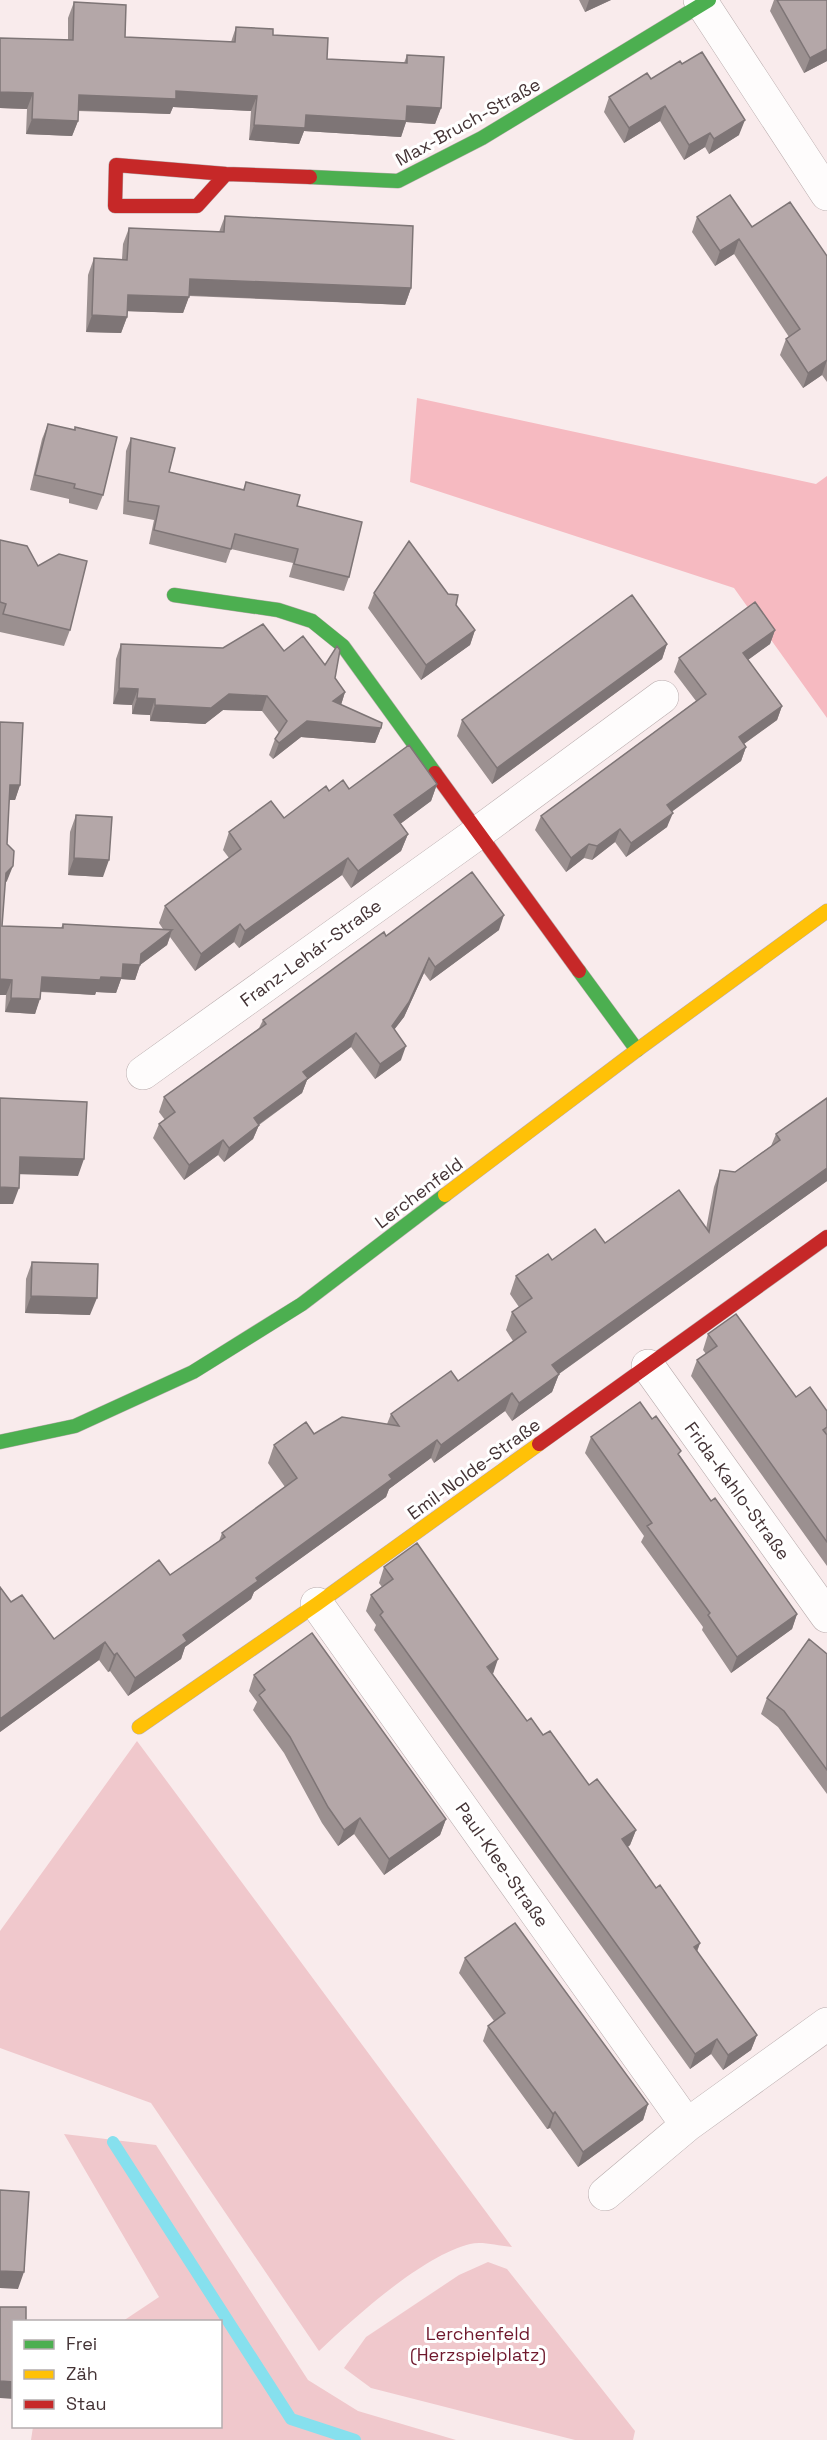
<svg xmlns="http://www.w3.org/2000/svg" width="827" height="2440" font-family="'Space Grotesk',sans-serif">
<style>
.green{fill:#f0c8cc}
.forest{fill:#f6bac1}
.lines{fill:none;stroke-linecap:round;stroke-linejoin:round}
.stream{stroke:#86e0ee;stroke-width:12}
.street-casing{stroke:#b8abac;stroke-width:34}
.fast-casing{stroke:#b8abac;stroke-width:15}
.slow-casing{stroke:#b8abac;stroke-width:15}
.jam-casing{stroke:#b8abac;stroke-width:15}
.street{stroke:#fefcfc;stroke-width:33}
.fast{stroke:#4caf50;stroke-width:14}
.slow{stroke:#ffc107;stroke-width:14}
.jam{stroke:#c62828;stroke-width:14}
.wall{fill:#9b9090}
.shaded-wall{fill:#7e7576}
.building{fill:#b4a7a8;stroke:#7e7576;stroke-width:1.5}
.labels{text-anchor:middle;stroke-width:6;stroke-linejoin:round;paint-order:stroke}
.street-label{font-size:18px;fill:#443335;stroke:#fff}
.park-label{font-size:18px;fill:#6f192d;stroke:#fff}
</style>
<rect width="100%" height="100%" fill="#f9ebec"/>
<path class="green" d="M137 1741 512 2247C499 2246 482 2241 470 2244 422 2256 355 2317 319 2351L151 2103 0 2048V1931Z
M64 2134 156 2145 308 2380 358 2411 456 2440H31L33 2427 220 2426V2322L123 2321 159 2297Z
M488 2262 507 2269 635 2431 633 2440H575L371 2388 344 2368 366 2337 459 2275Z"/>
<path class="forest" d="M417 398 816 484 827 476V718L734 588 410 482Z"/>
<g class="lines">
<path class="stream" d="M113 2142 291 2419 355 2440"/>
<defs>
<path id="street" d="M700 0 827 194
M143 1073 479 832 662 697
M648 1366 827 1616
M317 1604 687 2125
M605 2194 687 2125 827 2024"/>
<path id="fast" d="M310 177 398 181 482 138 709 0
M174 595 278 610 312 621 343 646 435 773
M579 971 637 1050
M0 1442 75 1426 193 1372 302 1304 445 1195"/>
<path id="slow" d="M445 1195 637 1050 827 911
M139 1727 317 1604 539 1444"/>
<path id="jam" d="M226 174 197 206H115L116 165 226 174 310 177
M435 773 579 971
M539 1444 827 1237"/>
</defs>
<use href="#street" class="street-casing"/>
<use href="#fast" class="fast-casing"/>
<use href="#slow" class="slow-casing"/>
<use href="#jam" class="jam-casing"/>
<use href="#street" class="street"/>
<use href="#fast" class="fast"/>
<use href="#slow" class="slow"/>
<use href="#jam" class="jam"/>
</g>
<path class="wall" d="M579 0H611L585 12Z
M774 0H827V61L804 73 770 11Z
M74 2 125 37 231 42 236 27 273 35 327 59 404 63 407 55 441 108 435 124 406 122 401 137 304 131 299 144 249 140 251 111 173 107 170 114 78 111V121L72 136 26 134 27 109 0 108V38L68 40V18Z
M651 79 739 135 709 154 705 147 684 160 660 121 624 143 604 112 609 97Z
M225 216 411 288 405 305 189 296 183 313 127 311V317L121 333 86 332 88 275 94 258 122 259 123 244 129 228 219 232Z
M697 217 752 227 827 256V382L822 375 803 388 780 355 786 339 789 337 734 254 715 266 692 232Z
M48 424 74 430 75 427 103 495 97 510 69 503V499L30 490 42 439Z
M131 438 169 472 243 490 246 482 297 506 349 577 344 591 289 577 293 563 231 549 226 563 149 544 154 520 123 514 126 451Z
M0 540 70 630 64 646 0 632Z
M374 593 456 605 475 630 470 645 421 680 368 608Z
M775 630 770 644 748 660 782 706 777 720 744 744 746 747 741 761 671 811 667 827 626 857 615 842 592 860 584 858 566 872 535 830 541 816 696 701 674 672 679 658Z
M121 644 284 651 335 678 345 692 341 705 381 728 375 743 301 737 273 759 269 755 275 739 279 733 262 711 223 710 205 724 150 721V715L132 714V705L113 704 116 659Z
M667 644 662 659 492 784 457 736 462 720Z
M0 722 20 785 15 800H9L7 844V881L5 883 2 926 61 928 63 924 163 929 159 923 165 906 229 858 223 850 229 832 284 818 329 791 349 789 437 784 431 801 400 824 408 834 401 851 351 888 342 875 239 948 234 942 195 971 170 937 167 945 140 965 135 980 121 979 116 993 96 992 95 995 41 992 35 1014 5 1012 6 995H0Z
M76 815 103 877 68 875 70 832Z
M499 930 430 981 424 973 404 1017 394 1030 401 1060 375 1079 351 1047 307 1080 302 1093 259 1125 253 1139 224 1162 218 1155 184 1180 153 1138 159 1124 165 1120 159 1112 164 1097 259 1028 263 1020 386 936Z
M827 1098V1181L559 1374 552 1392 512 1421 505 1411 434 1463 431 1458 389 1489 386 1497 254 1592 251 1599 185 1647 181 1659 128 1696 110 1671 108 1672 99 1660 0 1732 11 1602 54 1639 170 1575 219 1541 222 1533 285 1487 268 1463 274 1445 314 1434 387 1424 391 1414 458 1381 513 1341 506 1330 512 1312 519 1307 510 1294 516 1276 552 1260 605 1243 706 1229 714 1187 720 1170 735 1172 771 1146 776 1134Z
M32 1262 90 1315 25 1313 26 1279Z
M708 1334 796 1397 827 1411V1566L691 1376 697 1360 706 1354 703 1350Z
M591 1437 680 1456 711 1501 797 1614 792 1629 731 1673 702 1630 703 1627 641 1542 644 1536 585 1453Z
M384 1567 493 1674 527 1721 543 1735 589 1785 636 1830 630 1845 628 1847 656 1888 700 1943 697 1952 757 2035 751 2050 723 2070 711 2054 690 2069 374 1630 376 1625 366 1611 371 1595 382 1587 379 1583Z
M827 1654V1794L778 1727 761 1714 767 1698Z
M254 1675 446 1819 440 1835 384 1875 354 1834 338 1846 322 1823 284 1753 253 1710 257 1702 249 1691Z
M465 1958 648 2104 643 2120 578 2167 550 2128 547 2129 483 2041 488 2026 494 2021 459 1973Z"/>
<path class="shaded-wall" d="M589 0H611L585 12Z
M827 49V61L804 73 810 58Z
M176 91 257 96 251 111 173 107 170 114 73 110 79 95Z
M0 92 33 93 27 109 0 108Z
M407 106 441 108 435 124 406 122 401 137 304 131 299 144 249 140 254 125 306 115Z
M665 106 660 121 624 143 629 128Z
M32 119 78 121 72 136 26 134Z
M745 120 739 135 709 154 714 139Z
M710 133 705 147 684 160 689 145Z
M739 239 734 254 715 266 720 251Z
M190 279 411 288 405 305 184 295Z
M128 295 189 297 183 313 122 311Z
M92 315 127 317 121 333 86 332Z
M827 360 822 375 803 388 808 373Z
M475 630 470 645 421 680 426 665Z
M775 630 770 644 738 667 743 653Z
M667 644 662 659 492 784 497 768Z
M119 688 138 689 132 705 113 704Z
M345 692 340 708 333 701Z
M229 694 267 696 262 711 223 710 205 724 150 721 155 705Z
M137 698 155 699 150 715 132 714Z
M782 706 777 720 734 751 739 737Z
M307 721 381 728 375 743 301 737 273 759 279 743Z
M746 747 741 761 662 819 667 805Z
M437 784 431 801 388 833 394 815Z
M10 785H20L15 800H5Z
M673 813 667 827 626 857 631 843Z
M620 829 615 842 592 860 597 846Z
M408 834 401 851 351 888 358 871Z
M589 844 584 858 566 872 571 858Z
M74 858 109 860 103 877 68 875Z
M348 858 342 875 239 948 245 931Z
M13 866 7 881 0 887 6 873Z
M504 915 499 930 430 981 435 967Z
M240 924 234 942 195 971 201 954Z
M172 930 167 945 140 965 135 980 121 979 116 993 96 992 95 995 36 991 42 977H101L141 954Z
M429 958 424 973 404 1017 386 1040 392 1026Z
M0 979 12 980 6 995H0Z
M11 998 40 999 35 1014 5 1012Z
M356 1033 351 1047 307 1080 302 1093 248 1132 254 1118 303 1072Z
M406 1046 401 1060 375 1079 380 1064Z
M259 1125 253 1139 224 1162 229 1148Z
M223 1140 218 1155 184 1180 189 1165Z
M20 1157 84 1159 78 1176 14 1174Z
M827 1168V1181L546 1383 552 1365Z
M0 1187 19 1188 13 1204H0Z
M31 1296 97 1298 90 1315 25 1313Z
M559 1374 552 1392 512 1421 519 1403Z
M512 1393 505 1411 434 1463 441 1445Z
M437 1440 431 1458 389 1489 386 1497 254 1592 251 1599 185 1647 181 1659 128 1696 135 1678 183 1635 256 1578 389 1475Z
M797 1614 792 1629 731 1673 737 1657Z
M105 1642 99 1660 0 1732V1719Z
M117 1653 110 1671 108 1672 114 1655Z
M498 1659 493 1674 487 1667Z
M360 1818 354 1834 338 1846 344 1830Z
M446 1819 440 1835 384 1875 389 1859Z
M636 1830 630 1845 617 1854 622 1839Z
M700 1943 694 1958V1947Z
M757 2035 751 2050 723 2070 728 2055Z
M717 2039 711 2054 690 2069 695 2054Z
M648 2104 643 2120 578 2167 583 2152Z
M555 2112 550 2128 547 2129 553 2114Z
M0 2271 24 2272 18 2289 0 2288Z
M0 2381 14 2382V2399L0 2398Z"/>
<path class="building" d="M777 0H827V49L810 58Z
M74 2 126 5 125 37 235 42 236 27 273 29V35L328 38 327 59 407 63V55L444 57 441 108 407 106 406 121 306 115 305 128 254 125 257 96 176 91V99L79 95 78 121 32 119 33 93 0 92V38L73 40Z
M702 52 745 120 714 139 710 133 689 145 665 106 629 128 609 97 647 73 651 79 680 61 682 64Z
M730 195 752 227 790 202 827 256V360L808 373 786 339 800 329 739 239 720 251 697 217Z
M225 216 413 226 411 288 190 279 189 297 128 295 127 317 92 315 94 258 127 260 129 228 224 232Z
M48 424 75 430V427L117 437 103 495 74 488 75 484 35 475Z
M131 438 175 448 169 472 244 490 246 482 300 495 297 506 362 522 349 577 294 564 298 549 235 534 231 549 154 530 159 506 128 501Z
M0 540 27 546 38 566 59 554 87 561 70 630 3 614 6 604 0 602Z
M409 541 448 594 458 595 456 605 475 630 426 665 374 593Z
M632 595 667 644 497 768 462 720Z
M755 602 775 630 743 653 782 706 739 737 746 747 667 805 673 813 631 843 620 829 597 846 589 844 571 858 541 816 706 694 679 658Z
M263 624 284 651 303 636 325 665 337 646 340 650 335 678 345 692 333 701 382 723 381 728 307 721 279 743 275 739 287 721 267 696 229 694 211 708 155 705V699L137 698 138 689 119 688 121 644 223 648Z
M0 722 23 723 20 785H10L7 844 14 851 13 866 6 873 2 926 63 928V924L172 930 141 954 140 965 123 964 122 978 101 977 100 980 42 977 40 999 11 998 12 980 0 979Z
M409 745 437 784 394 815 408 834 358 871 348 858 245 931 240 924 201 954 165 906 241 849 229 832 271 801 284 818 326 786 329 791 343 780 349 789Z
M76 815 112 817 109 860 74 858Z
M472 872 504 915 435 967 429 958 409 1002 392 1026 406 1046 380 1064 356 1033 303 1072 308 1078 254 1118 259 1125 229 1148 223 1140 189 1165 159 1124 175 1112 164 1097 266 1024 263 1020 384 932 386 936Z
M0 1098 87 1102 84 1159 20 1157 19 1188 0 1187Z
M827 1098V1168L552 1365 559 1374 519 1403 512 1393 441 1445 437 1440 389 1475 392 1479 256 1578 258 1581 183 1635 187 1641 135 1678 117 1653 114 1655 105 1642 0 1719V1587L11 1602 22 1595 54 1639 159 1560 170 1575 225 1537 222 1533 297 1478 274 1445 306 1422 314 1434 342 1417 399 1426 391 1414 451 1371 458 1381 526 1332 512 1312 532 1298 516 1276 548 1254 552 1260 595 1229 605 1243 679 1190 709 1232 720 1170 735 1172 780 1140 776 1134Z
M32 1262 98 1264 97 1298 31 1296Z
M736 1314 796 1397 810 1387 827 1411V1427L823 1430 827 1435V1542L697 1360 717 1346 708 1334Z
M640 1402 652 1419 656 1416 681 1451 678 1454 711 1501 715 1498 797 1614 737 1657 708 1615 710 1613 647 1526 652 1523 591 1437Z
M417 1543 498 1659 487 1667 527 1721 531 1718 543 1735 550 1731 589 1785 597 1779 636 1830 622 1839 656 1888 660 1885 700 1943 694 1947 757 2035 728 2055 717 2039 695 2054 380 1615 383 1612 371 1595 393 1579 384 1567Z
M312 1633 446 1819 389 1859 360 1818 344 1830 328 1807 290 1737 259 1695 265 1690 254 1675Z
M809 1639 827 1654V1770L784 1711 767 1698Z
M515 1923 648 2104 583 2152 555 2112 553 2114 488 2026 505 2013 465 1958Z
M0 2190 29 2192 24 2272 0 2271Z
M0 2307H26V2322H14V2382L0 2381Z"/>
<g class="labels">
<g class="street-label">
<text transform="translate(468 122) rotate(-29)" y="6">Max-Bruch-Straße</text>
<text transform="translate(311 953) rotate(-36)" y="6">Franz-Lehár-Straße</text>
<text transform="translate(419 1193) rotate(-37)" y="6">Lerchenfeld</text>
<text transform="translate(474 1469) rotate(-36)" y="6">Emil-Nolde-Straße</text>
<text transform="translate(737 1491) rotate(54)" y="6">Frida-Kahlo-Straße</text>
<text transform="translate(502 1865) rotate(55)" y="6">Paul-Klee-Straße</text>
</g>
<g class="park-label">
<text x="478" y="2340">Lerchenfeld<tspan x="478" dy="21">(Herzspielplatz)</tspan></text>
</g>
</g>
<rect x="12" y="2320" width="210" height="108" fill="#ffffff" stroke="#b4adae" stroke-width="1.5"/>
<rect x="24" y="2340" width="30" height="9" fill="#4caf50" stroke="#b4adae" stroke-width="1.5"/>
<text x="66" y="2350" font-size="18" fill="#443335">Frei</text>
<rect x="24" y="2370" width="30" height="9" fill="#ffc107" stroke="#b4adae" stroke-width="1.5"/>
<text x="66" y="2380" font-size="18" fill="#443335">Zäh</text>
<rect x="24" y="2400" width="30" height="9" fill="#c62828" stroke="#b4adae" stroke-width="1.5"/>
<text x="66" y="2410" font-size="18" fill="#443335">Stau</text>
</svg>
